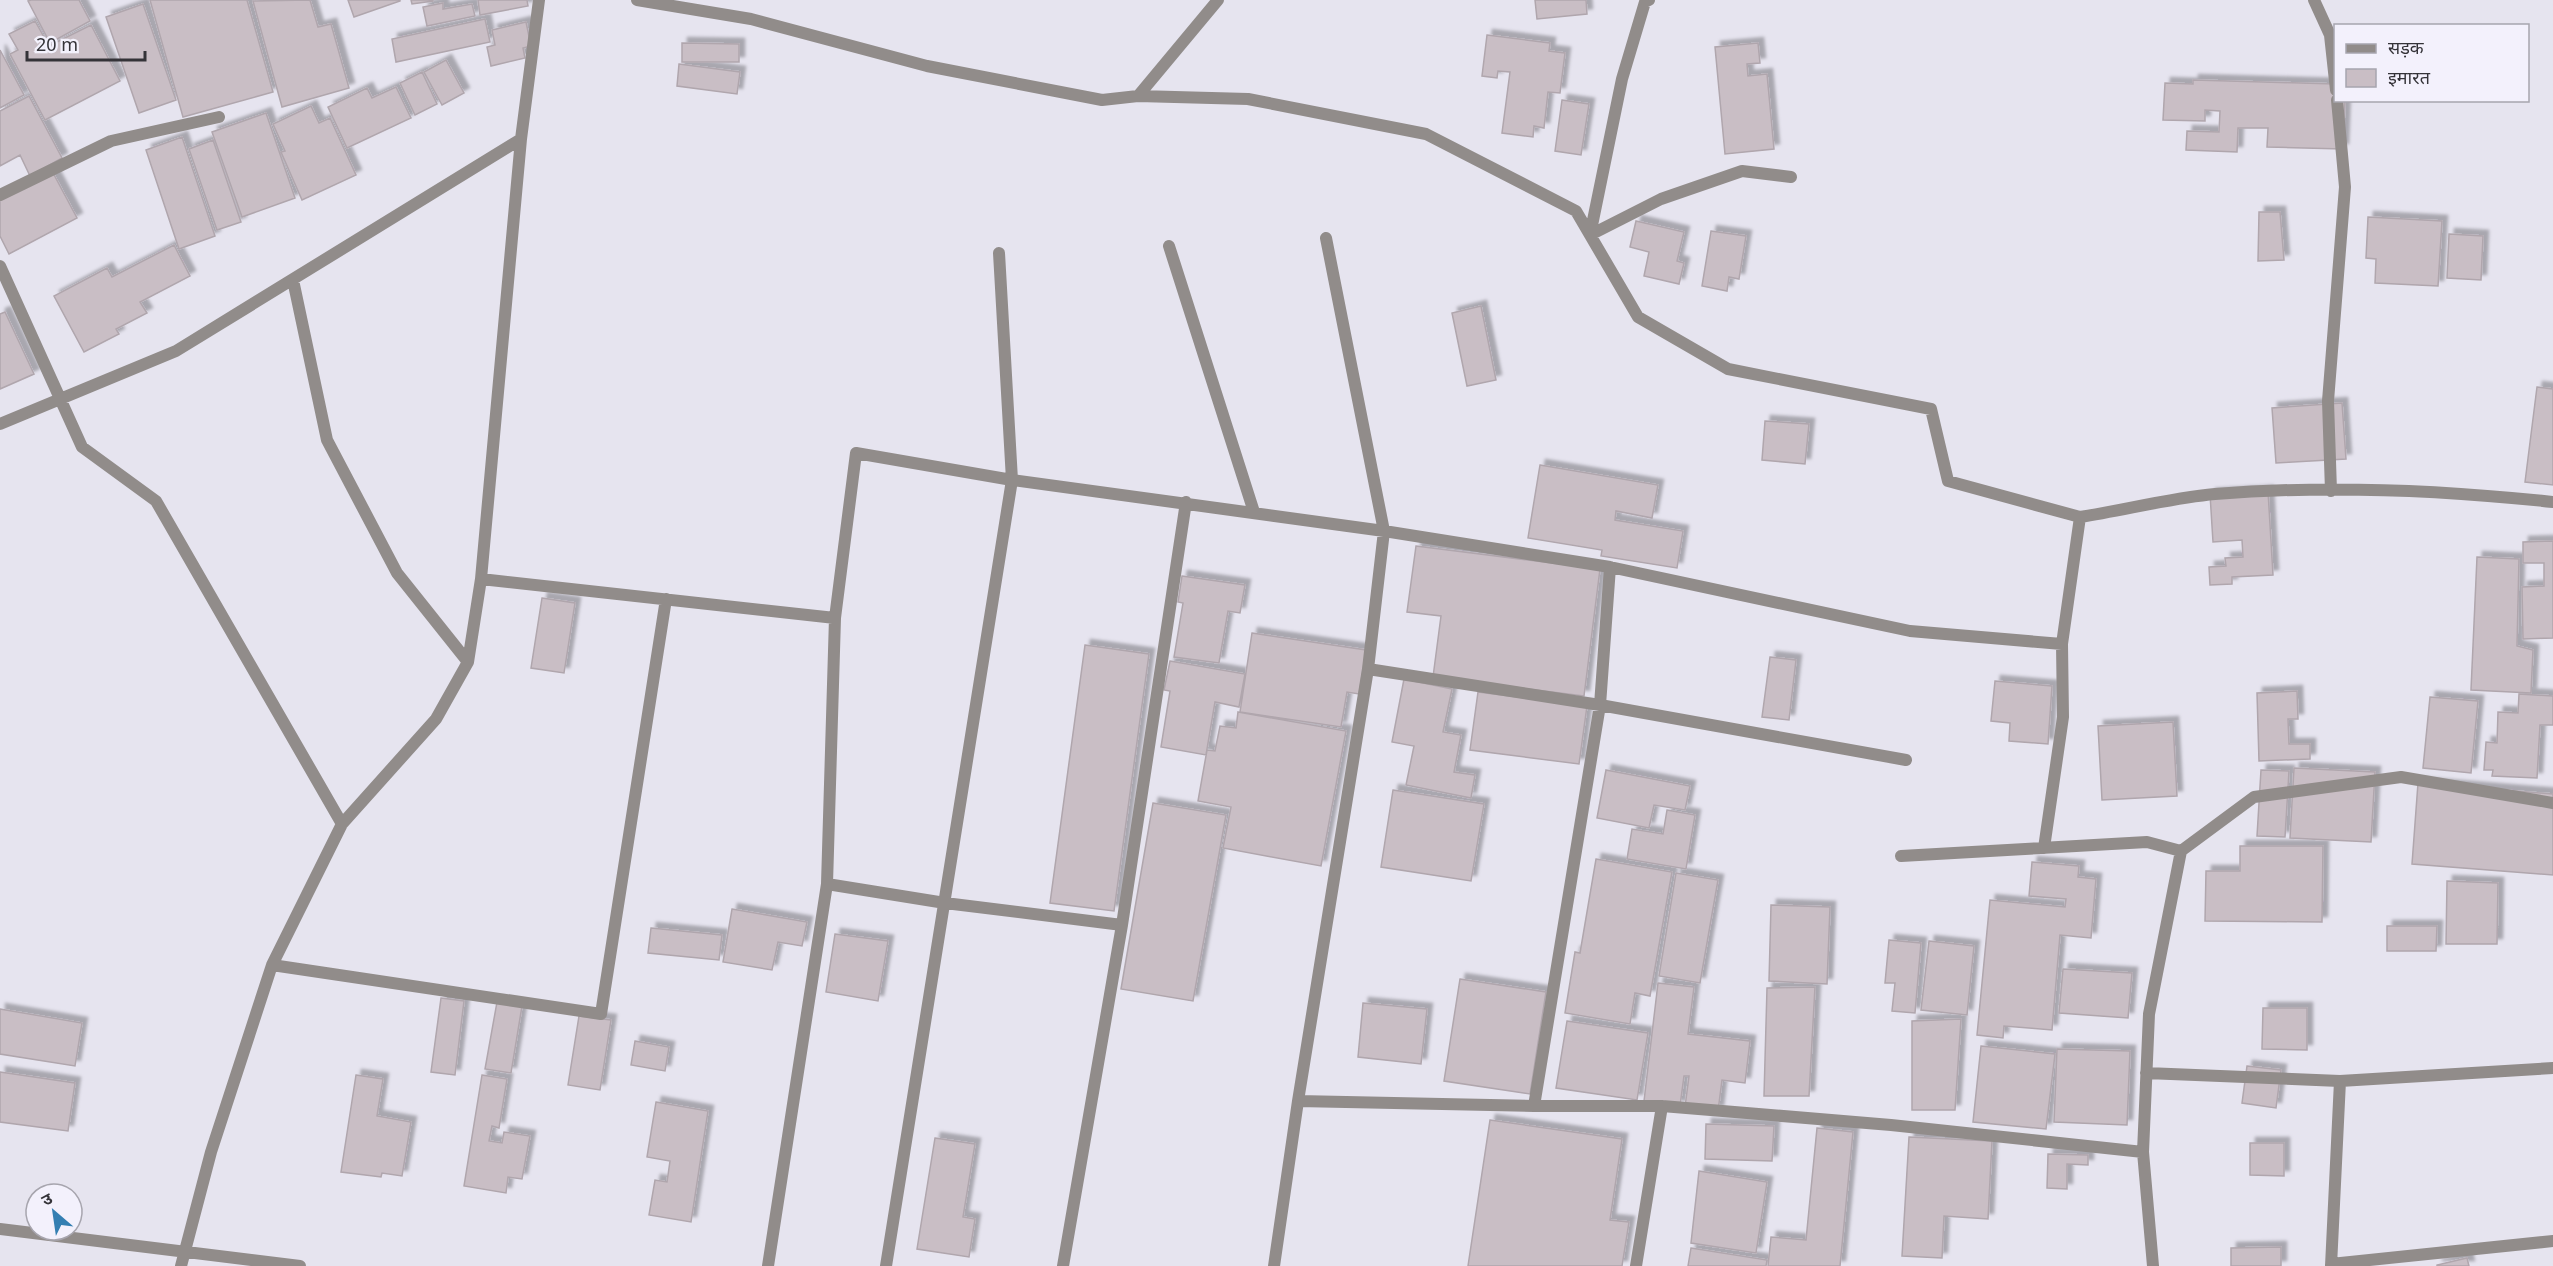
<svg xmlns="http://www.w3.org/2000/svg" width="2553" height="1266" font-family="'Noto Sans','Noto Sans Devanagari',sans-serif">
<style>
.building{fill:#c9bec5;stroke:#b0a6ad;stroke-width:1.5;filter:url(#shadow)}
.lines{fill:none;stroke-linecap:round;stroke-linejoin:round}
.street{stroke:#918c8a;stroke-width:12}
</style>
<defs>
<filter id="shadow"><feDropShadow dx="5.5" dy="-5.5" stdDeviation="1.5" flood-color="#0004"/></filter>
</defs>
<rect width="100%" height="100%" fill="#e6e4ef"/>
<path class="building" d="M31 0H79L90 21 50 43 28 1Z
M150 0H247L273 92 183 117Z
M310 0 318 27 331 24 349 88 282 107 253 1Z
M348 0H400V1L354 17Z
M411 0H433V1L412 4Z
M478 0H527L528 6 480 15Z
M1535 0H1586L1587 14 1537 19Z
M443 3V9L472 4 475 16 427 26 423 7Z
M143 4 176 100 139 113 106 17Z
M485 19 490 42 396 62 392 39Z
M35 21 49 46 91 25 120 81 45 120 10 54 18 50 9 34Z
M526 22 531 46 523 48 525 58 491 66 487 47 495 45 492 30Z
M1487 35 1550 43 1549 51 1565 53 1560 93 1548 92 1544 128 1534 126 1533 137 1502 133 1510 72 1498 71 1497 78 1482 76Z
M682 43 739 44V62H682Z
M1758 43 1760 63 1747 64 1748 76 1767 74 1774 149 1725 154 1715 47Z
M0 50 24 95 0 108Z
M446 60 464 93 442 105 424 72Z
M679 64 740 72 737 94 677 86Z
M422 72 437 104 415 115 400 83Z
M2193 80 2336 84V100H2345L2343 149 2267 147 2268 128H2238L2237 152 2186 150 2187 131 2219 132 2220 111 2205 110V121L2163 120 2165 83 2193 84Z
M396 87 411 118 347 148 328 107 367 88 372 98Z
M29 96 62 158 30 176 20 155 0 166V111Z
M1562 100 1589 104 1581 155 1555 151Z
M311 106 319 123 330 118 356 175 302 200 281 152 285 151 273 124Z
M266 113 295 198 242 217 212 132Z
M182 137 215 236 179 249 146 150Z
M213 140 241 222 217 230 189 149Z
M52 171 77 218 9 254 0 236V199Z
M2259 212H2280L2284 260 2258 261Z
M2368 217 2442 221 2438 286 2375 283 2376 259 2366 258Z
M1636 221 1684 232 1677 261 1684 263 1679 284 1644 276 1649 252 1630 247Z
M1711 231 1746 236 1739 279 1729 277 1727 291 1702 286Z
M2449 234 2483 236 2481 280 2447 278Z
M174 245 190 276 140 302 147 313 116 329 119 334 84 352 54 296 107 268 112 277Z
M1481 306 1496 380 1467 386 1452 313Z
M5 312 34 374 0 389V314Z
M2537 387 2553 389V485L2525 482Z
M2342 403 2346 459 2276 463 2272 408Z
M1765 421 1809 424 1805 464 1762 460Z
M1540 465 1658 485 1652 518 1616 511 1615 520 1683 531 1677 568 1601 556 1602 550 1528 538Z
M2268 491 2273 575 2232 577V584L2210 585 2209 567 2226 566 2225 558 2243 557 2242 540 2213 542 2210 494Z
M2553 541V638L2523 639 2522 587 2544 586V563H2523V542Z
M1416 546 1600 569 1584 696 1433 677 1441 616 1407 612Z
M2477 557 2519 559 2517 646 2533 650 2531 693 2471 690Z
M1182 576 1245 585 1240 613 1228 611 1219 663 1174 657 1183 603 1178 602Z
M542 598 575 603 564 673 531 668Z
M1252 633 1366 650 1359 694 1347 692 1341 727 1240 712Z
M1085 645 1149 654 1114 911 1050 903Z
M1770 657 1796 660 1789 720 1762 717Z
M1170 661 1245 674 1239 707 1215 702 1206 755 1161 747 1170 691 1164 690Z
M1404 679 1452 689 1443 732 1461 735 1454 772 1475 775 1471 798 1406 785 1414 746 1392 742Z
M1995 681 2052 686 2048 744 2009 741 2010 723 1991 721Z
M2297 691 2298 719H2288L2289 744H2310V759L2259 761 2257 693Z
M1478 692 1587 706 1579 764 1470 750Z
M2519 694 2553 696V725H2540L2537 778 2492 776 2493 770H2484L2486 742 2497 743 2498 712 2518 713Z
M2430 697 2478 701 2471 773 2423 768Z
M1238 712 1346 731 1321 866 1223 848 1231 807 1198 801 1207 750 1215 751 1220 726 1236 728Z
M2173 722 2177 796 2102 800 2098 726Z
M2294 768 2375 772 2371 842 2290 838Z
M1606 770 1690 786 1685 810 1654 805 1649 828 1597 818Z
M2261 770 2289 771 2285 837 2257 836Z
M2418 783 2553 794V875L2412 864Z
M1393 790 1484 804 1471 881 1381 867Z
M1153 803 1226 815 1193 1001 1121 989Z
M1667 810 1695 815 1686 869 1627 859 1632 829 1663 834Z
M2240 846H2323L2322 922 2205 921 2206 871H2240Z
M1596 859 1672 872 1650 996 1635 993 1630 1024 1565 1013 1575 952 1580 953Z
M2032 862 2079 866 2078 877 2096 879 2091 938 2060 935 2052 1030 2004 1026 2003 1038 1977 1035 1990 900 2065 907 2066 899 2029 896Z
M1676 873 1718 880 1700 983 1659 976Z
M2447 881 2498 883 2497 944H2446Z
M1771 905 1830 907 1827 984 1769 981Z
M732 909 807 922 802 946 778 942 772 970 723 962Z
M2387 926H2437L2436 951H2387Z
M651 928 722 935 719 960 648 953Z
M835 934 888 941 878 1001 826 992Z
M1889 940 1921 943 1915 1013 1892 1011 1895 983H1885Z
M1929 941 1974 946 1967 1015 1921 1010Z
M2063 969 2132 973 2128 1018 2059 1013Z
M1460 979 1546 992 1530 1094 1444 1081Z
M1658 983 1694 987 1688 1034 1750 1041 1745 1083 1722 1080 1718 1111 1685 1107 1689 1076H1684L1680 1106 1644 1101Z
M1815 987 1809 1096H1764L1767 988Z
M441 998 464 1001 455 1075 431 1072Z
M497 1002 522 1006 511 1073 485 1069Z
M1363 1003 1427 1009 1421 1064 1358 1057Z
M2263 1008H2307V1050L2262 1049Z
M0 1009 82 1023 75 1066 0 1054Z
M579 1016 611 1020 600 1090 568 1085Z
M1961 1019 1955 1110H1912V1021Z
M1567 1021 1648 1033 1637 1100 1556 1088Z
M635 1041 669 1047 665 1071 631 1065Z
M1981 1046 2055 1054 2046 1129 1973 1122Z
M2057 1049 2130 1051 2127 1125 2054 1122Z
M2247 1066 2281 1070 2276 1108 2242 1103Z
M0 1072 75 1083 68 1131 0 1122Z
M356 1075 383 1079 377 1116 411 1122 402 1176 382 1173 381 1177 341 1172Z
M482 1075 507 1079 499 1128 492 1126 489 1141 502 1143 504 1132 530 1136 522 1179 508 1177 506 1193 464 1186Z
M656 1102 708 1111 691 1222 649 1215 655 1180 667 1182 670 1161 647 1157Z
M1490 1120 1622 1139 1610 1220 1629 1222 1622 1266H1468Z
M1706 1124 1774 1126 1772 1161 1705 1159Z
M1817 1128 1853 1132 1840 1266H1768L1771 1237 1806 1240Z
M1909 1137 1992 1141 1988 1219 1944 1216 1942 1258 1902 1256Z
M935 1138 975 1144 963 1217 975 1219 969 1257 917 1249Z
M2250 1143H2284V1176L2250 1175Z
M2048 1154 2088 1155V1165L2067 1164V1189L2047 1188Z
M1699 1171 1767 1182 1756 1253 1691 1243Z
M2281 1247V1266H2231V1248Z
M1691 1248 1767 1260 1766 1266H1688Z
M2467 1258 2469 1266H2437V1265Z"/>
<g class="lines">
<path class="street" d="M637 0 751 19 927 66 1102 100 1138 96 1248 99 1426 134 1576 211 1638 317 1728 369 1931 409 1948 481 2080 517
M1649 0 1645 2 1622 79 1590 235 1661 199 1742 171 1791 177
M2314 0 2330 35 2336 90
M1138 96 1218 0
M0 195 111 141 219 117
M1169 246 1254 512
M0 266 82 447 156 501 342 824
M293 280 327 440 397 573 468 662
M0 424 176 351 521 139
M2331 491 2328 401 2345 187 2337 100
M481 579 835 618
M1368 669 1600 705 1906 760
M2044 848 2063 717 2062 644 2080 517C2125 510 2171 498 2215 494 2327 485 2442 490 2553 502
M1901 856 2147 842 2181 851
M827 884 945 903 1122 925
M272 965 601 1014 666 599
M2146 1073 2340 1081
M1298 1101 1534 1106H1662L1891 1125 2143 1152
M1534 1106 1600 705 1610 567
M0 1229 300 1266
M2331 1264 2553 1241
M181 1266 211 1152 272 965 342 824 436 719 468 662 481 579 521 139 539 0
M768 1266 827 884 835 618 856 453 1012 480 1384 531 1610 567 1910 631 2062 644
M886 1266 1012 480 999 253
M1063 1266 1122 925 1186 502
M1274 1266 1298 1101 1368 669 1384 531 1326 238
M1636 1266 1662 1106
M2153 1266 2143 1152 2149 1014 2181 851 2254 797 2401 777 2553 803
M2331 1266 2340 1081 2553 1068"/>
</g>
<rect x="2334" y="24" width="195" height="78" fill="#f3f1fc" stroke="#a7a5ae" stroke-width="1.5"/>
<rect x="2346" y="44" width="30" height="9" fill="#918c8a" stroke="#a7a5ae" stroke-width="1.5"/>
<text x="2388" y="54" font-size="18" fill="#343338">सड़क</text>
<rect x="2346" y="69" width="30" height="18" fill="#c9bec5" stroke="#a7a5ae" stroke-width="1.5"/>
<text x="2388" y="84" font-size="18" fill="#343338">इमारत</text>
<g transform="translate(54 1212) rotate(331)"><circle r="28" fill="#f3f1fc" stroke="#a7a5ae" stroke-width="1.5"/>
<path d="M0-4.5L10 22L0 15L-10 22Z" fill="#347fb2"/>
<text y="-9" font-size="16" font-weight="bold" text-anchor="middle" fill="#343338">उ</text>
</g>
<path d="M27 51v9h118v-9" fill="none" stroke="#343338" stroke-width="3"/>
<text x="36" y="51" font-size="18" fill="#343338" stroke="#f3f1fc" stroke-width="4.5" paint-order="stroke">20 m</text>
</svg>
